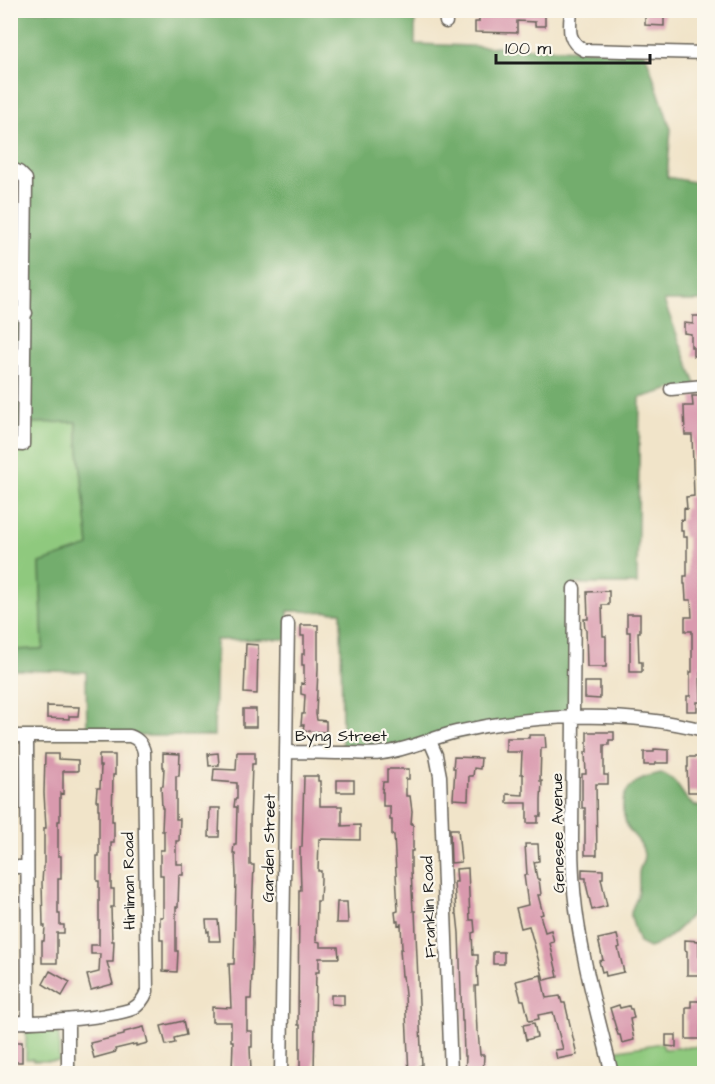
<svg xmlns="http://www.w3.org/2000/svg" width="715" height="1084" font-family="'Architects Daughter',sans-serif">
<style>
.green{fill:#8fc97e;stroke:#56724d;stroke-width:1.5}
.forest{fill:#73ad6d;stroke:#486444;stroke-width:1.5}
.building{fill:#d99aae}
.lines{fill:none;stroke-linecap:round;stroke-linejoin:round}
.minor-casing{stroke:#676259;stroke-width:15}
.minor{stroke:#fff;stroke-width:12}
.labels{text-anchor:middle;stroke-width:4.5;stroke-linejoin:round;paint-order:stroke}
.street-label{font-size:16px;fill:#1c1c1c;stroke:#fbf7ec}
</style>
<rect width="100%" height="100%" fill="#fbf7ec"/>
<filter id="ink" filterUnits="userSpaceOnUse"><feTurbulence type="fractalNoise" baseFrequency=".0167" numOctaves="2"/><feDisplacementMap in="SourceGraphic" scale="12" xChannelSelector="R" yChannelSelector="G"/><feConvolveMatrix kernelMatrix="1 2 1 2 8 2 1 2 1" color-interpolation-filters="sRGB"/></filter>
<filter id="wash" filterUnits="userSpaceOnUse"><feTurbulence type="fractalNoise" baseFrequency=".008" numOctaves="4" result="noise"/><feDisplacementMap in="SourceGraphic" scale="24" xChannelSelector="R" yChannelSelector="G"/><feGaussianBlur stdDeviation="1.35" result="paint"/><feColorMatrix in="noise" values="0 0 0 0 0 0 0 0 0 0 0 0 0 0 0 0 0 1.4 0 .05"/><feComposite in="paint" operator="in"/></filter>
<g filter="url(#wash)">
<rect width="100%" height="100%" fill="#f1e4c9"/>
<path class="green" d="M76 422 89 547 40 563 43 649 11 650 10 444H23L24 423Z
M26 1026H50L55 1028 59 1037V1061H33V1059H26Z
M662 1043 664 1049 704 1046V1073H612L607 1052Z"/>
<path class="forest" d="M11 11H415V44L645 52 671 129 667 177 704 184V301H664L697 387 671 389 640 398 637 584H574L572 718 537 720 398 751 342 753 341 612 288 611V639L216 640 214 736H87L86 672 11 670V650L43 649 40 563 89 546 76 422 24 423 23 445 14 432 11 431V214L27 211 28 186 11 168Z
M661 774C683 778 681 808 704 807V894C700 899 699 905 694 911 684 925 666 943 649 948L639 943C637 935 632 923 631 916 630 909 636 902 638 895 640 887 638 880 639 872 640 866 644 862 644 855 643 842 634 837 628 828 625 823 624 816 623 810 620 786 640 778 661 774Z"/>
<g id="blocks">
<path class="building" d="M479 10H545V26H535V22L517 21V33L475 32V22H479Z
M645 12H664V26L645 25Z
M693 316H705V356H693V347H691V334L684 333V323L693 324Z
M692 396H705L704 578H702L703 673H700L701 702H697V711H687V696H690V672H692V631H685V617H692L691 600H686L685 584H684V576H687V537H683V531H681V519L684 520V508L687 509 686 497 694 496 692 435H685L684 408V406H693Z
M609 591V605H602L603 636H606V667H587L586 629H585L584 619H588L587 592Z
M627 614H640V632H638L639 662H642V672H630V632H627Z
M301 625H318V669L316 714 317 720 326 721V732L303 731 304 725H301L302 714H304L305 695 301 694V683L304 684V665H302V654H304V636H301Z
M246 644 258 645 257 694 244 693Z
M585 682H600V699L585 698Z
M47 706 79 707 78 716H69V719L47 718Z
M243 709H256V727H243Z
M587 732H614V740H609V745H604V775H608V784H596L597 855H585V808H582V774H586L585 752H587Z
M529 735H545L546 748H541L540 781H542L541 799V816H538V823H527V803H507V794L523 795V774H521L522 752H506V738H529Z
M654 749 669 750V763H655V765H644V752H654Z
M237 752H255V764H252L250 823V865H254L252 914 253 944 251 999H247V1031H252V1047H250L251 1071H232L233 1041H231V1022H212V1007L231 1008 229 964H234L236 877 235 853H233L234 845H236L237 807H234L235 799H237V783L213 781 214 769 236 770Z
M163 753 180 754 179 776H176V819H180L179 841H176V864H183V875H179L178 907H176V951H178L177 972 163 971V940H160V917H163V875H160V850H164V831H162L163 808H162L161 786H163L164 767H163Z
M218 753 219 765 209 766 208 754Z
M45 754H58V759L78 760V771H63V794L60 793V821H58V856H61V879H58V914H60V925H64V933H57V963H42V941H44L45 926H43L42 883 43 867H44V828H46L44 793Z
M99 755H115V775H113L112 821H114V843H111V889H114V907H111L112 941H114L113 962H107L113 984 91 990 87 975 99 972 100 954H91V945H99V881H97V856H99V809H98V801H96L97 788H100L101 766H99Z
M454 757 481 758 480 769 474 768 473 776H469L468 800 453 799 455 768H453Z
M688 757H700L701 792H688L687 767H688Z
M387 769H409V779H406V796H410L412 811 411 824H413V851H411V870L413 911H415L421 1048 422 1065 419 1066V1074H409L405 995 403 976H402L400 949H402L401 924 398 925V921H396L395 912 398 911 394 835H392V820H390V806H383V792H382L383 782H387Z
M304 776H318V781H320V806H342V826L360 825V840L319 839 318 871H321V879L320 901H317L316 941 320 942V947H338L339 958H319V972H316L314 1071H301V1068H300V1025H298L299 890H301L300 857V847H302Z
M337 780H354V792H337Z
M210 808H220L219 837H209Z
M450 829H458L461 862 451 863Z
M525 844H538L539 861 534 862 537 879H539L541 895H538L543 914 540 915 545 932 551 930 554 942 550 943 558 977 544 980 529 926 521 928 516 908 528 905 524 875H527Z
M468 868 470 920H474L475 932 472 933 473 955H478V966H477L478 986H475L477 1031H478L480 1055H484L483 1074H465L466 1056H464L463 1021H462L459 933 457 914H456L454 882H457L456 869Z
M582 869 603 870V878H601L607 906 592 910 586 884V878H582Z
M337 902H347L348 923H336Z
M206 920H218L220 941H209V931L207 932Z
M617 935 620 947 618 948 624 972 606 976 605 971 602 972 599 961 603 960 598 939Z
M685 940 699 941V975H687V951L685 950Z
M493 952H504V964H493Z
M50 971 70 982 62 996 43 984Z
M541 975 546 998 560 996 562 1003H565L577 1055 557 1059 555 1050 563 1049 553 1012 538 1015 539 1019 529 1021 524 1000H521L516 981Z
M331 995H344V1005L331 1004Z
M691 1001H702L700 1039H686V1007H691Z
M619 1005 620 1008 629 1006 630 1009H632L634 1018 630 1019 634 1040 622 1043 620 1035H618L610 1008Z
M183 1021 186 1035 174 1038 175 1043 166 1045 161 1026Z
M534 1023 537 1037 526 1040 523 1025Z
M144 1027 148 1043 136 1046V1044L115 1049 116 1052 94 1058 90 1043 124 1035V1032Z
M666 1035H676V1047L666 1046Z
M10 1042H22V1062H10Z"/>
</g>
</g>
<g filter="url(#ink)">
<use href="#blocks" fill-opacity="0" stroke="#676259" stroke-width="1.5"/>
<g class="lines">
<defs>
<path id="minor" d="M445 10 446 22
M571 10C570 27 566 41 584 50L704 53
M10 168 19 172 26 179 23 445 10 444
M10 313H26
M671 389 704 386
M574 588 572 839C572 863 573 886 576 909 583 965 599 1019 612 1074
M10 736H130C138 739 142 743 144 752L147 991C144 999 140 1005 132 1009 122 1013 110 1014 100 1016 70 1020 41 1023 10 1022
M27 736 28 1022
M430 741 436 755 440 776 451 1074
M286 752C307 752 328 753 350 753 360 753 371 755 382 753 408 750 431 738 456 732 536 714 625 710 704 730
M10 867H27
M68 1074V1020
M281 1074 288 624"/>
</defs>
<use href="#minor" class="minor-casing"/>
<use href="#minor" class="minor"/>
</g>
</g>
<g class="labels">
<g class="street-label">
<text x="341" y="741">Byng Street</text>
<text transform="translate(557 833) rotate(-91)" y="6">Genesee Avenue</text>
<text transform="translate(268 848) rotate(-89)" y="6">Garden Street</text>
<text transform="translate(128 881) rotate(-91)" y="6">Hirliman Road</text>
<text transform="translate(428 907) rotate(-92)" y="6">Franklin Road</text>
</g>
</g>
<rect width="715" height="1084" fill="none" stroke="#fbf7ec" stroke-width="36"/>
<path d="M496 54v9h154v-9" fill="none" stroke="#1c1c1c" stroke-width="3"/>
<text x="505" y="54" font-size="18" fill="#1c1c1c" stroke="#fbf7ec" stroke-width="4.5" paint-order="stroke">100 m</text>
</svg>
